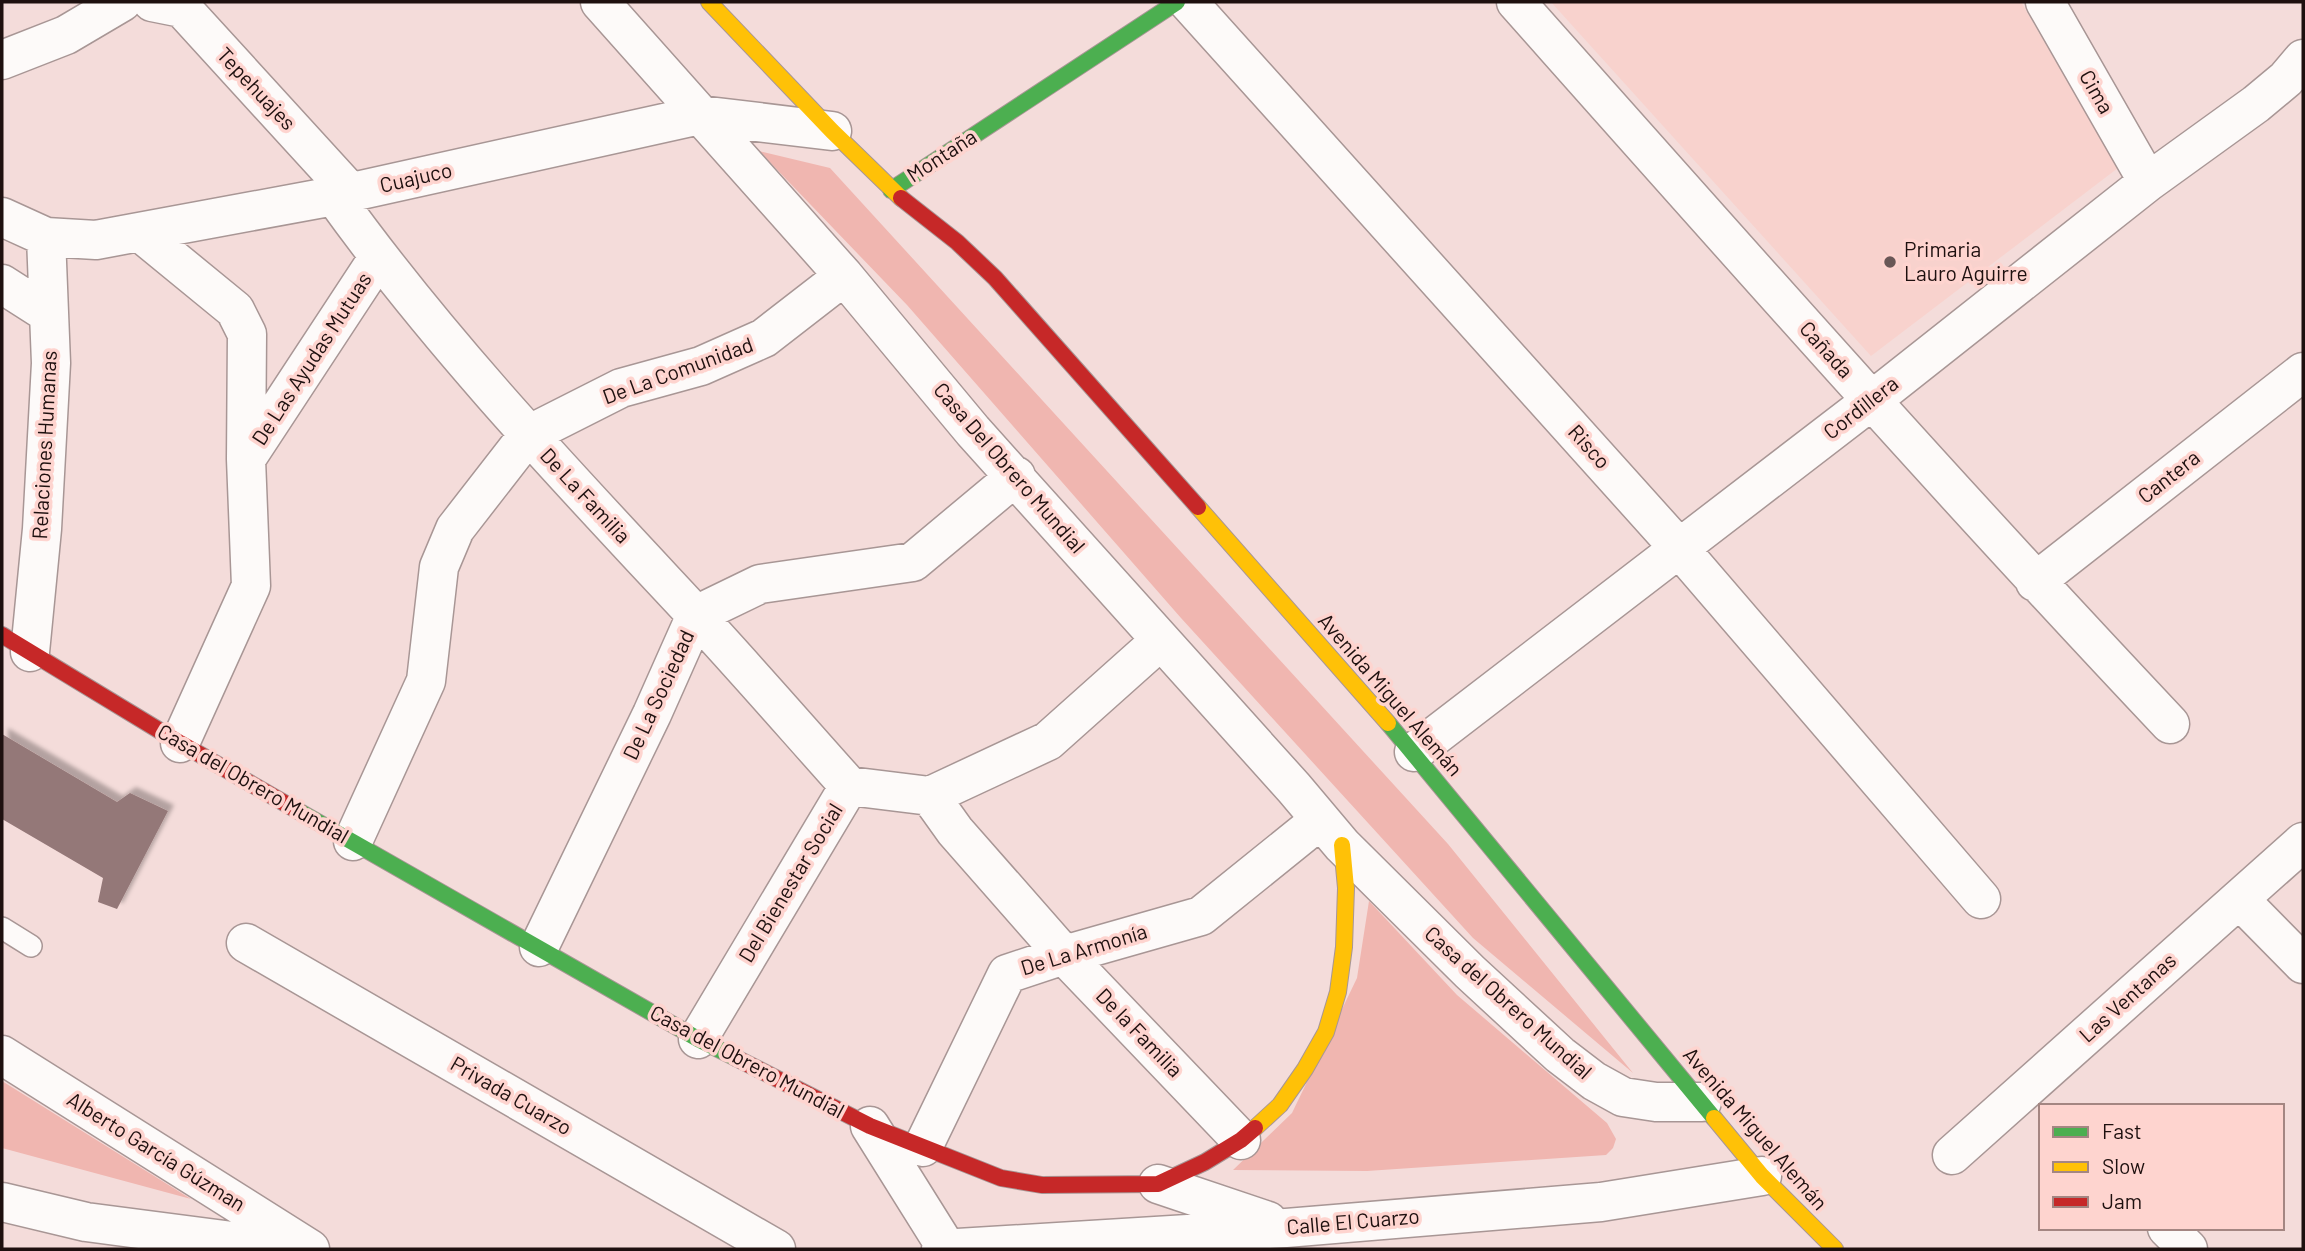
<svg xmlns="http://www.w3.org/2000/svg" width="2305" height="1251" font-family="Barlow,sans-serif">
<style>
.built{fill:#f8d2cd}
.green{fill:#f0b6b0}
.building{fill:#947878;filter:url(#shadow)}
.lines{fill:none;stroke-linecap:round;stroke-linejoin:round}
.lane-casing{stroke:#a89695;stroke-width:24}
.street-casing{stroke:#a89695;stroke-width:41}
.fast-casing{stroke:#a89695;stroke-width:18}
.slow-casing{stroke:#a89695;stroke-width:18}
.jam-casing{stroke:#a89695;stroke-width:18}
.lane{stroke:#fdfaf9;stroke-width:21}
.street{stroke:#fdfaf9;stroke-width:38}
.fast{stroke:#4caf50;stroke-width:16}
.slow{stroke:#ffc107;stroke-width:16}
.jam{stroke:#c62828;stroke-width:16}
.poi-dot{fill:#695756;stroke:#fed4cf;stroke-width:2.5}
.labels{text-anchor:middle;stroke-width:7;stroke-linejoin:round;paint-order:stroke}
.street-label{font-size:21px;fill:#1e100f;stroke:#fed4cf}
.poi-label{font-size:21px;fill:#1e100f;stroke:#fed4cf;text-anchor:start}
</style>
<defs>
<filter id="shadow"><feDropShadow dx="6" dy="-6" stdDeviation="2" flood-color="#0004"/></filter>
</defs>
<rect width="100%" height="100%" fill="#f4dcda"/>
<path class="built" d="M1551 2H2021L2118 168 1871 356Z"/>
<path class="green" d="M759 151 830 168 1448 844 1633 1073 1473 938 1181 618 907 305Z
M1369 901 1457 995 1607 1123 1616 1139 1613 1148 1606 1155 1367 1171 1233 1170 1292 1113 1357 978Z
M2 1081 191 1199 2 1148Z"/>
<path class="building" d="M2 734 117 802 130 793 168 811 117 909 98 902 103 878 2 819Z"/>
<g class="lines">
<defs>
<path id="lane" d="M2 928 31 946"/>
<path id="street" d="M152 2 182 8 351 193
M600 2 844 276 973 431 1294 788 1342 845 1470 972 1560 1055 1594 1081 1623 1097 1656 1102H1702
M1188 2 1679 548 1981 899
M1516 2C1732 245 1947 488 2170 724
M2045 2 2148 182
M2 60 66 35 122 2
M334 196C441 345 568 478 693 612 746 669 797 728 849 786
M2 217 46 237 96 240 334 196 700 115 832 131
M141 233 235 310 247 334 246 459 251 586 180 743
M2 284 49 314
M246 459 378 258
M2035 582 2303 372
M30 652 42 529 51 363 46 237
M1414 752 1871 401 2148 182 2256 104 2286 79 2303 59
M930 796 955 831 1064 955 1241 1140
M353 841 426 681 439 567 455 529 528 435 621 388 701 366 764 338 844 276
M2239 899 2303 964
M246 943 776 1249
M539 947 652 714 696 615 760 584 913 562 1016 476
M698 1039 849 786 930 796 1048 741 1160 641
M2 1055 310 1249
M870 1126 947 1249
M923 1147 1007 974 1064 955 1201 916 1320 820
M1952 1155 2303 842
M1158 1184 1268 1221
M2 1202 86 1222 292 1249
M2167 1228 2188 1249
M941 1249 1286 1228 1601 1202 1762 1176"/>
<path id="fast" d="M891 190 1177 2
M1388 723 1714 1118
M300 812 698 1039 736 1058"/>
<path id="slow" d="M709 2 832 131 901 198
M1198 507 1388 723
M1714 1118 1762 1176 1835 1249
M1255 1128 1280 1105 1305 1069 1326 1032 1338 992 1344 947 1346 888 1342 845"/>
<path id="jam" d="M901 198 957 242 995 278 1198 507
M2 635 180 743 300 812
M736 1058 870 1126 1001 1178 1042 1185 1158 1184 1205 1162 1241 1140 1255 1128"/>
</defs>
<use href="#lane" class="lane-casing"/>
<use href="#street" class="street-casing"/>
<use href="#fast" class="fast-casing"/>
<use href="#slow" class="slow-casing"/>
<use href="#jam" class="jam-casing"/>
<use href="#lane" class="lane"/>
<use href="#street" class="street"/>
<use href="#fast" class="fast"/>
<use href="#slow" class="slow"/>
<use href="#jam" class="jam"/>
</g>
<circle class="poi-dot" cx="1890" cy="262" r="7"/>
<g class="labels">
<g class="street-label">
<text transform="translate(256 89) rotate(47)" y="7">Tepehuajes</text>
<text transform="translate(2096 92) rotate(60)" y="7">Cima</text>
<text transform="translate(942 156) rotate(-33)" y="7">Montaña</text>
<text transform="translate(416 178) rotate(-13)" y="7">Cuajuco</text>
<text transform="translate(1826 350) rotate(48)" y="7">Cañada</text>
<text transform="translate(312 359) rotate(-57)" y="7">De Las Ayudas Mutuas</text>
<text transform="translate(678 371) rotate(-20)" y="7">De La Comunidad</text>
<text transform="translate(1861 408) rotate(-38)" y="7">Cordillera</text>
<text transform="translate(45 445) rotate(-87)" y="7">Relaciones Humanas</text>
<text transform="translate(1589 447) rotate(48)" y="7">Risco</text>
<text transform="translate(1009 468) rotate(49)" y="7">Casa Del Obrero Mundial</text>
<text transform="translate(2169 477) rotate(-38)" y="7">Cantera</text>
<text transform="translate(585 496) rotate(47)" y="7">De La Familia</text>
<text transform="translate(659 695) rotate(-65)" y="7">De La Sociedad</text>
<text transform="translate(1390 695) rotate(49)" y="7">Avenida Miguel Alemán</text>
<text transform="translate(253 784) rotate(30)" y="7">Casa del Obrero Mundial</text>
<text transform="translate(791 883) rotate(-59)" y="7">Del Bienestar Social</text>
<text transform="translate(1084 950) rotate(-17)" y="7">De La Armonía</text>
<text transform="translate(2128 998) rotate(-42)" y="7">Las Ventanas</text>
<text transform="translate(1508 1003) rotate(42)" y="7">Casa del Obrero Mundial</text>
<text transform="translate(1139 1033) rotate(46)" y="7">De la Familia</text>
<text transform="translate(747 1062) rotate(28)" y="7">Casa del Obrero Mundial</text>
<text transform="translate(511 1096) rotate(30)" y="7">Privada Cuarzo</text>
<text transform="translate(1755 1129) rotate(49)" y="7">Avenida Miguel Alemán</text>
<text transform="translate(156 1152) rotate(32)" y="7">Alberto García Gúzman</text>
<text transform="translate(1353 1222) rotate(-5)" y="7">Calle El Cuarzo</text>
</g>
<g class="poi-label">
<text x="1904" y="257">Primaria<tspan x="1904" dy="24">Lauro Aguirre</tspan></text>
</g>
</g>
<rect width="2305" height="1251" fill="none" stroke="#1e100f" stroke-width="7"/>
<rect x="2039" y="1104" width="245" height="126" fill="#fed4cf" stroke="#a48682" stroke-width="2"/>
<rect x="2053" y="1127" width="35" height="10" fill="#4caf50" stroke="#a48682" stroke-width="2"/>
<text x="2102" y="1139" font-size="21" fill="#1e100f">Fast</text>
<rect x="2053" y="1162" width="35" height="10" fill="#ffc107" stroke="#a48682" stroke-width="2"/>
<text x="2102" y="1174" font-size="21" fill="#1e100f">Slow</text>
<rect x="2053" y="1197" width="35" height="10" fill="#c62828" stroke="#a48682" stroke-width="2"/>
<text x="2102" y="1209" font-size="21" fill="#1e100f">Jam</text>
</svg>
